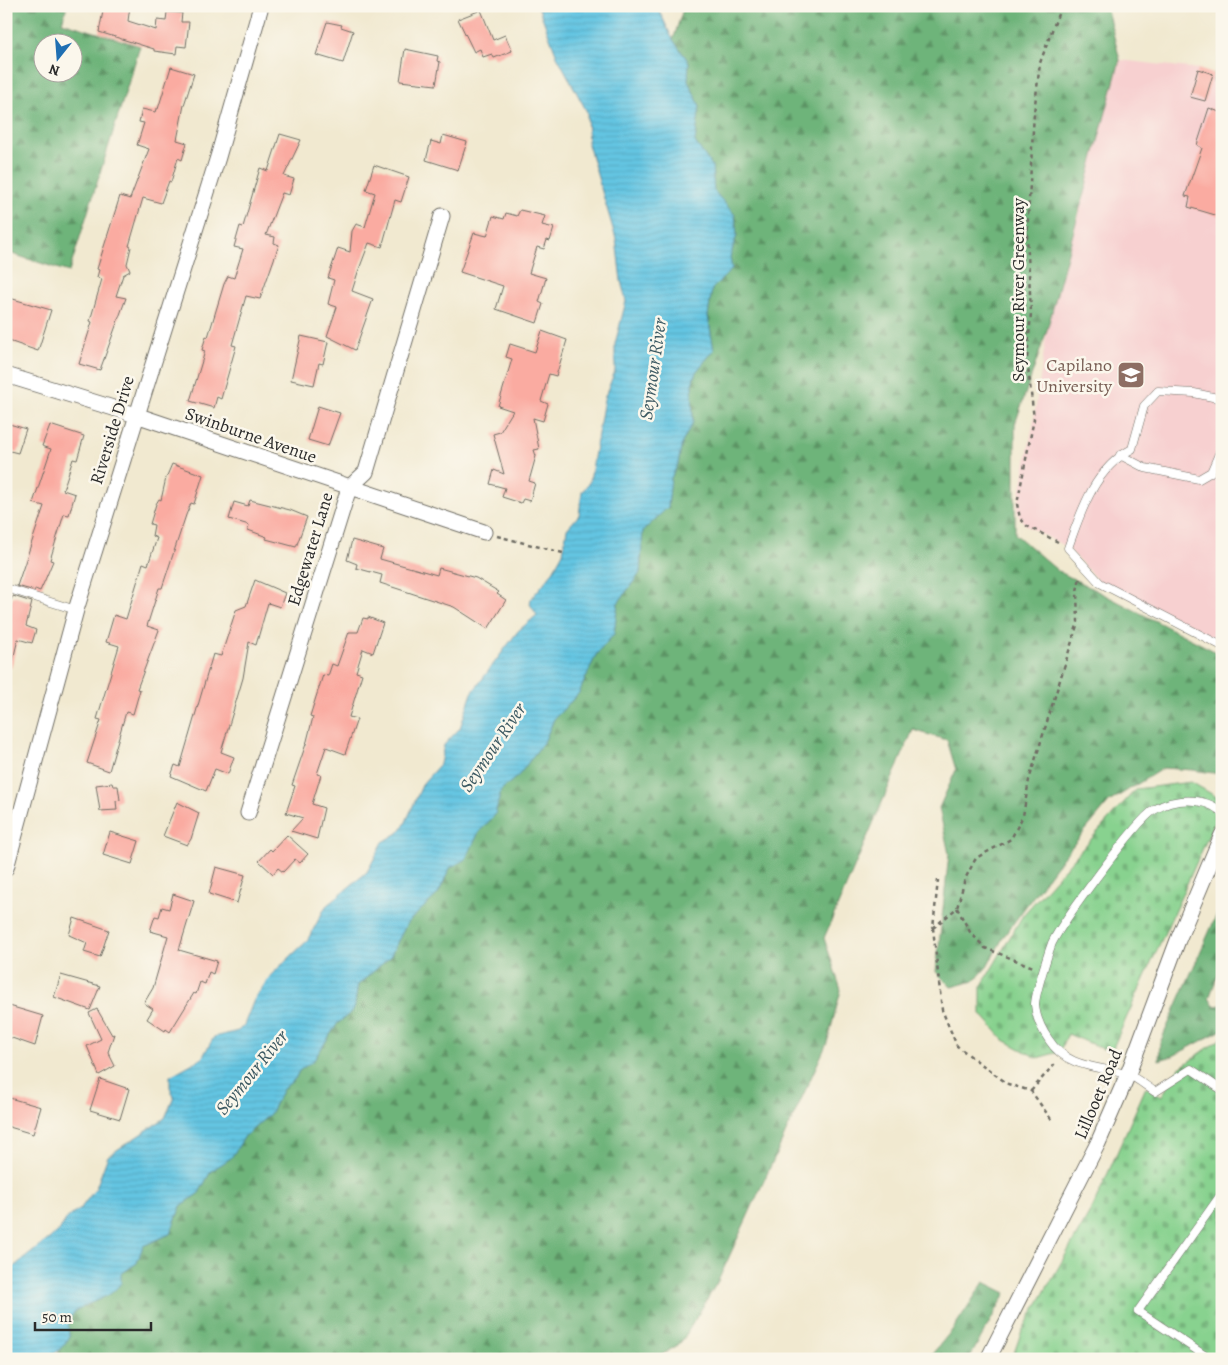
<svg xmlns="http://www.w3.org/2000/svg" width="1228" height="1365" font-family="Alegreya,serif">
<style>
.built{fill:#f7d0d0}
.forest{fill:url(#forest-firs);stroke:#4c7052;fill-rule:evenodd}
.cemetery{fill:url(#cemetery-stones);stroke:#5a7e5d}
.water{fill:url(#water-rules);stroke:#477886}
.building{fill:#faaba1}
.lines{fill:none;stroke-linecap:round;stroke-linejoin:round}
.service-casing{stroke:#706e65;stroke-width:9}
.minor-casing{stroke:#706e65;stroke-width:17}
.path{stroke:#706e65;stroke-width:2.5;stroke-dasharray:4 4;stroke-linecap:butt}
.service{stroke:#fff;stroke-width:8}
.minor{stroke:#fff;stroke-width:15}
.labels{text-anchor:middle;stroke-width:5;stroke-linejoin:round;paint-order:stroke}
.street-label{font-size:18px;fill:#2b2b2b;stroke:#fbf7ec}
.education-label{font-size:18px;fill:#785e54;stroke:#fbf7ec;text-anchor:end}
.water-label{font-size:19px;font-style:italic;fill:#3c5962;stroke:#fbf7ec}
</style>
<defs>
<pattern id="forest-firs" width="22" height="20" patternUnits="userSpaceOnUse" patternTransform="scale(1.25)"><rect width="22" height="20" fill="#6eb47a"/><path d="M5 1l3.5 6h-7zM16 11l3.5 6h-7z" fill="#5b9364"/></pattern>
<pattern id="cemetery-stones" width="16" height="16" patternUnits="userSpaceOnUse" patternTransform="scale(1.25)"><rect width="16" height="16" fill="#88d28f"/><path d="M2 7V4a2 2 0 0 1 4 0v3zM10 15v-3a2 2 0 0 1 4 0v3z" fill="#76b47c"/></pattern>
<pattern id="water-rules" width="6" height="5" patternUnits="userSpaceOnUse" patternTransform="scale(1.25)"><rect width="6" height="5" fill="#63c5e2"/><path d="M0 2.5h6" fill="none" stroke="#56a9c2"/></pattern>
</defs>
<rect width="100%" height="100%" fill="#fbf7ec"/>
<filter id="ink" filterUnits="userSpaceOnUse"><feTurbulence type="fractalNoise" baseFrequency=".02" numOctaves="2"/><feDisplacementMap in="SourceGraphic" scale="10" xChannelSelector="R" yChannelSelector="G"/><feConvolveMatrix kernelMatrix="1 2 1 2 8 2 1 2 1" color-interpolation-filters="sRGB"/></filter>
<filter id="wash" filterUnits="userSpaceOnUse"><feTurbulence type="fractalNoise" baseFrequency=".0096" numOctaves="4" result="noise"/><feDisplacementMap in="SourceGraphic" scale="20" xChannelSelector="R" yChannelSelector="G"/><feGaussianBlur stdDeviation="1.12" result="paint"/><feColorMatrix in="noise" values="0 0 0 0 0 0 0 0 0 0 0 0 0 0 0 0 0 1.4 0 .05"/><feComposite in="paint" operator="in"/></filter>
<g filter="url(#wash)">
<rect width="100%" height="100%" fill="#f1e9d0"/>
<path class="built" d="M1120 60 1198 69 1213 74V81L1222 85V646L1100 583 1068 548 1027 526 1020 518 1017 510 1034 419 1047 330Z"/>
<path class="forest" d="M6 6H67L62 22 140 46 69 272 6 252ZM72 42V72H42V42Z
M684 6H1106L1120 60 1047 330 1015 424V534L1058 571 1222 655V773L1220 774 1193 770 1163 768 1109 802 1055 867 1004 936 987 967 974 981 951 987 936 972 949 854 939 808 956 770 947 740 913 730 824 938 841 990 827 1043 718 1281 681 1343 655 1359H48L59 1353 70 1318 77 1309 110 1294 121 1274 137 1263 143 1246 170 1234 181 1206 199 1193 211 1171 231 1158 245 1136 270 1114 283 1089 295 1079 299 1071 314 1060 337 1024 354 1010 358 985 390 957 407 923 438 894 450 868 466 859 479 832 495 815 501 790 519 775 545 740 554 719 579 693 596 655 614 634 618 603 640 573 643 531 668 507 671 478 678 464 682 443 693 422 692 384 696 372 714 350 708 316 712 289 732 269 730 257 737 235 735 215 714 191 712 166 695 142 700 106 688 81 689 62 673 40Z
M1222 48V85L1213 81Z
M1222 903V965L1209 998 1214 1006 1222 1005V1030L1173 1056 1159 1060 1160 1043Z
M984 1282 1006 1293 969 1359H928L953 1329Z"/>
<path class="cemetery" d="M1191 782 1222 800V806L1111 1052 1068 1034 1059 1052 1037 1058 1004 1040 981 1014V987L1023 915 1136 789Z
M1222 1038V1359H1012L1021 1333 1093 1207 1146 1087 1162 1096 1178 1069Z"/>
<path class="water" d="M538 6H657L673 40 689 62 688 81 700 106 695 142 712 166 714 191 735 215 737 235 730 257 732 269 712 289 708 316 714 350 696 372 692 384 693 422 682 443 678 464 671 478 668 507 643 531 640 573 618 603 614 634 596 655 579 693 554 719 545 740 519 775 501 790 495 815 479 832 466 859 450 868 438 894 407 923 390 957 358 985 354 1010 337 1024 314 1060 299 1071 295 1079 283 1089 270 1114 245 1136 231 1158 211 1171 199 1193 181 1206 170 1234 143 1246 137 1263 121 1274V1283C118 1287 114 1291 110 1294 91 1306 61 1307 70 1337 50 1365 39 1359 6 1359V1275L12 1268 59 1231 66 1219 81 1208 96 1188 108 1156 165 1118 174 1097 170 1087V1076L202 1058 214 1037 238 1031 244 1025 254 1000 271 975 307 941 326 906 367 872 383 842 398 833 405 824 423 783 440 764 444 745 460 728 472 693 518 631 537 615 530 604 531 599 552 573 563 553 567 529 579 515 582 492 590 481 604 399 615 371V344L626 301 621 281 616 239 588 144 587 112 557 56Z"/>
<g id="blocks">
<path class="building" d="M104 6H130L128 21 156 30 157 20 166 21 167 12 182 13 181 22H189L186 47 177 46 176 54 154 51V49L99 32Z
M481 10 493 40 505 35 512 51 494 58 492 54 483 57 480 49 474 52 458 19Z
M327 22 342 25 341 27 353 31 343 63 316 55Z
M405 49 438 56 437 61 440 62 436 85 400 81Z
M171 67 194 74 184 105 177 140 187 143 182 160 178 158 171 182 169 181 161 203 143 198 129 246 131 247 127 264 130 271 123 275 116 296 126 298 100 370 79 364 92 322 90 321 102 279 97 277 99 270 97 269 120 196 130 199 149 149 137 145 144 123 139 122 142 109 155 112 156 109H158Z
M1198 69 1213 74 1205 101 1190 97Z
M1209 108 1222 113V217L1188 207 1190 197 1185 196 1202 148 1197 145Z
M280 134 301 140 284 176 294 179 289 195 282 193 266 235 275 237 274 243 279 245 260 299 246 296 232 345 236 346 221 399 217 397 214 408 190 401 205 351 202 350 206 336 208 337 224 284 228 276 234 278 243 249 234 247 240 226 243 227 260 168 268 171Z
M443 135 467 142 458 170 426 160 431 141 441 144Z
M374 165 409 177 401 202 395 200 382 247 369 243 358 272 352 291 373 299 355 350 327 336 337 307 328 304 334 280 328 278 338 248 350 252 352 231 356 224 365 227 375 193 366 190Z
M520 210 545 216 542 225 554 228 550 241 547 240 544 249 537 247 529 273 546 278 539 302 543 304 537 323 496 309 503 286 460 272 474 233 487 236 493 216 504 219 506 213 517 216Z
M6 297 51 310 38 351 6 340Z
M542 331 567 340 556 376 549 374 541 401 548 404 543 421 533 418 539 449 534 450 536 456 529 481 535 483 530 501 523 499 521 503 502 497 505 488 490 484 494 470 504 474 493 434 500 432 513 411 498 406 512 359 506 357 510 344 535 352Z
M301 336 328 342 323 364 319 363 314 385 291 380Z
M318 406 340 413 328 446 308 440Z
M6 423 26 429 18 453 6 450Z
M50 425 84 436 77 460 73 459 63 490 75 494 69 515 64 514 50 560 53 561 45 580 40 591 35 589V591L17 586 44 506 33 503 51 449 42 446Z
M172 464 203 475 194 504 191 503 186 515 162 588H159L147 626 159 630 137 689 140 690 133 714 126 712 109 771 87 763 101 720 97 719 119 646 106 642 114 615 126 619 143 563 148 565 157 538 152 536 154 525 150 524 156 504 159 499 161 500 166 478Z
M250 500 290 510 307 517 296 547 266 539 267 537 248 530 249 525 229 519 234 502 248 506Z
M352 540 383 549 380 559 437 575 439 568 476 578 499 592 497 594 506 600 488 629 454 607 380 583 382 575 356 568 357 564 347 560Z
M255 580 285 593 280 607 268 603 256 645 249 642 243 678 221 752 234 757 228 774 215 769 206 791 171 776 175 765 180 767 213 654 221 656 236 610 246 606Z
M13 596 32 602 26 626 36 630 32 643 18 639 11 668 6 667V610Z
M368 617 383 623 373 653 363 649 356 672 362 674 349 717 357 719 345 754 326 747 317 774 321 775 312 804 324 808 317 839 291 831 303 818 286 813 295 786 292 785 307 741 313 717 310 716 323 675 328 676 332 664 337 666 349 632H358L363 618 368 619Z
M112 783 113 786H118L120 800 116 801 117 810 100 811 96 785Z
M177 802 199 813 191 839 187 845 163 836Z
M110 832 139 841 132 864 103 855Z
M287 835 308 854 300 863 295 859 283 872 278 868 273 874 259 861 270 849 272 851Z
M216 867 245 875 237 903 209 894Z
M173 894 194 901 179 950 217 961 213 974 209 972 205 984 200 982 196 994 194 993 170 1032 166 1029 165 1031 147 1019 153 1009 144 1003 153 988 168 936 150 931 155 916 159 917 162 907 169 909Z
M74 918 109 930 100 957 84 952 87 943 69 935Z
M61 975 100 986 90 1010 54 997Z
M6 1005 43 1016 35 1046 6 1036Z
M97 1009 112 1035 114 1034 108 1052 115 1066 99 1075 87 1046 101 1039 89 1013Z
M100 1079 129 1089 120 1119 90 1110Z
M6 1097 41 1107 33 1134 6 1126Z"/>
</g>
</g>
<g filter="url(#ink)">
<use href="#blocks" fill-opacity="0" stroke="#706e65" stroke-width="1"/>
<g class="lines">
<defs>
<path id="service" d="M1222 399 1194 393 1158 391 1144 406 1132 449C1095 468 1081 511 1068 548L1100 583 1222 646
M1120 455 1145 468 1199 479 1211 472 1222 447
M6 588 76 610
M1222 812C1203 796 1173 798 1154 810 1136 821 1062 922 1052 943 1048 954 1035 994 1035 1005 1036 1018 1042 1030 1049 1040 1067 1068 1097 1066 1126 1074 1136 1077 1146 1086 1155 1092L1191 1069 1222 1090
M1210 1359 1138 1311 1222 1193"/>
<path id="minor" d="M6 375 136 415 484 532
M248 813 349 488 366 472 442 216
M6 868 76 610 218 157 261 6
M988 1359 1098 1143 1128 1074 1178 940 1222 835"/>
</defs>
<use href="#service" class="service-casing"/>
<use href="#minor" class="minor-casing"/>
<path class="path" d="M497 536 563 553
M1058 542 1027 526 1020 518 1017 504 1034 419 1027 359 1031 313 1027 235 1034 113 1040 63 1061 6
M938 880 933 928 942 1010 957 1046 1008 1084 1031 1091 1053 1122
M957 908 970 932 985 948 1033 967
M933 928 957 908 965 879 976 858 1011 839 1023 816 1029 780 1078 622 1077 591 1080 577
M1031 1091 1056 1062"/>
<use href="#service" class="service"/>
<use href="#minor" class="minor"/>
</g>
</g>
<defs>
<symbol id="university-square" viewBox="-11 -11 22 22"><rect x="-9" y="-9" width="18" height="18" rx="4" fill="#8d6e63" stroke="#fbf7ec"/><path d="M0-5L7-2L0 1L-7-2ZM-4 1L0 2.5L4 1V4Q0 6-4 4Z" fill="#fff"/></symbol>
</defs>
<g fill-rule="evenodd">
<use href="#university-square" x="1115" y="359" width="32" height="32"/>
</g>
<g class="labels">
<g class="street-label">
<text transform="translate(1018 290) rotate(-90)" y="6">Seymour River Greenway</text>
<text transform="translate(112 430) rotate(-73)" y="6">Riverside Drive</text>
<text transform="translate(251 435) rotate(19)" y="6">Swinburne Avenue</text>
<text transform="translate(310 549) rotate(-73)" y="6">Edgewater Lane</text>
<text transform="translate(1098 1094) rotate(-67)" y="6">Lillooet Road</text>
</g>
<g class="education-label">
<text x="1112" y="371">Capilano<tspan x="1112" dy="21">University</tspan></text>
</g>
<g class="water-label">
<text transform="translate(652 369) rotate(-82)" y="7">Seymour River</text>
<text transform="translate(492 747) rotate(-56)" y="7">Seymour River</text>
<text transform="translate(251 1072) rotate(-51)" y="7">Seymour River</text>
</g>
</g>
<rect width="1228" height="1365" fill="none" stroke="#fbf7ec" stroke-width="25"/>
<g transform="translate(58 58) rotate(197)"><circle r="24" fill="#fbf7ec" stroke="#a8a59f"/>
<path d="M0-4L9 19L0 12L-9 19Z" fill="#1f6fb2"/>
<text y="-8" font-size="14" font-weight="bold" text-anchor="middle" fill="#2b2b2b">N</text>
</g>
<path d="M35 1322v8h116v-8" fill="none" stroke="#2b2b2b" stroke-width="2.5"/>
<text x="42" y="1322" font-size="15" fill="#2b2b2b" stroke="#fbf7ec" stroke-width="4" paint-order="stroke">50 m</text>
</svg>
